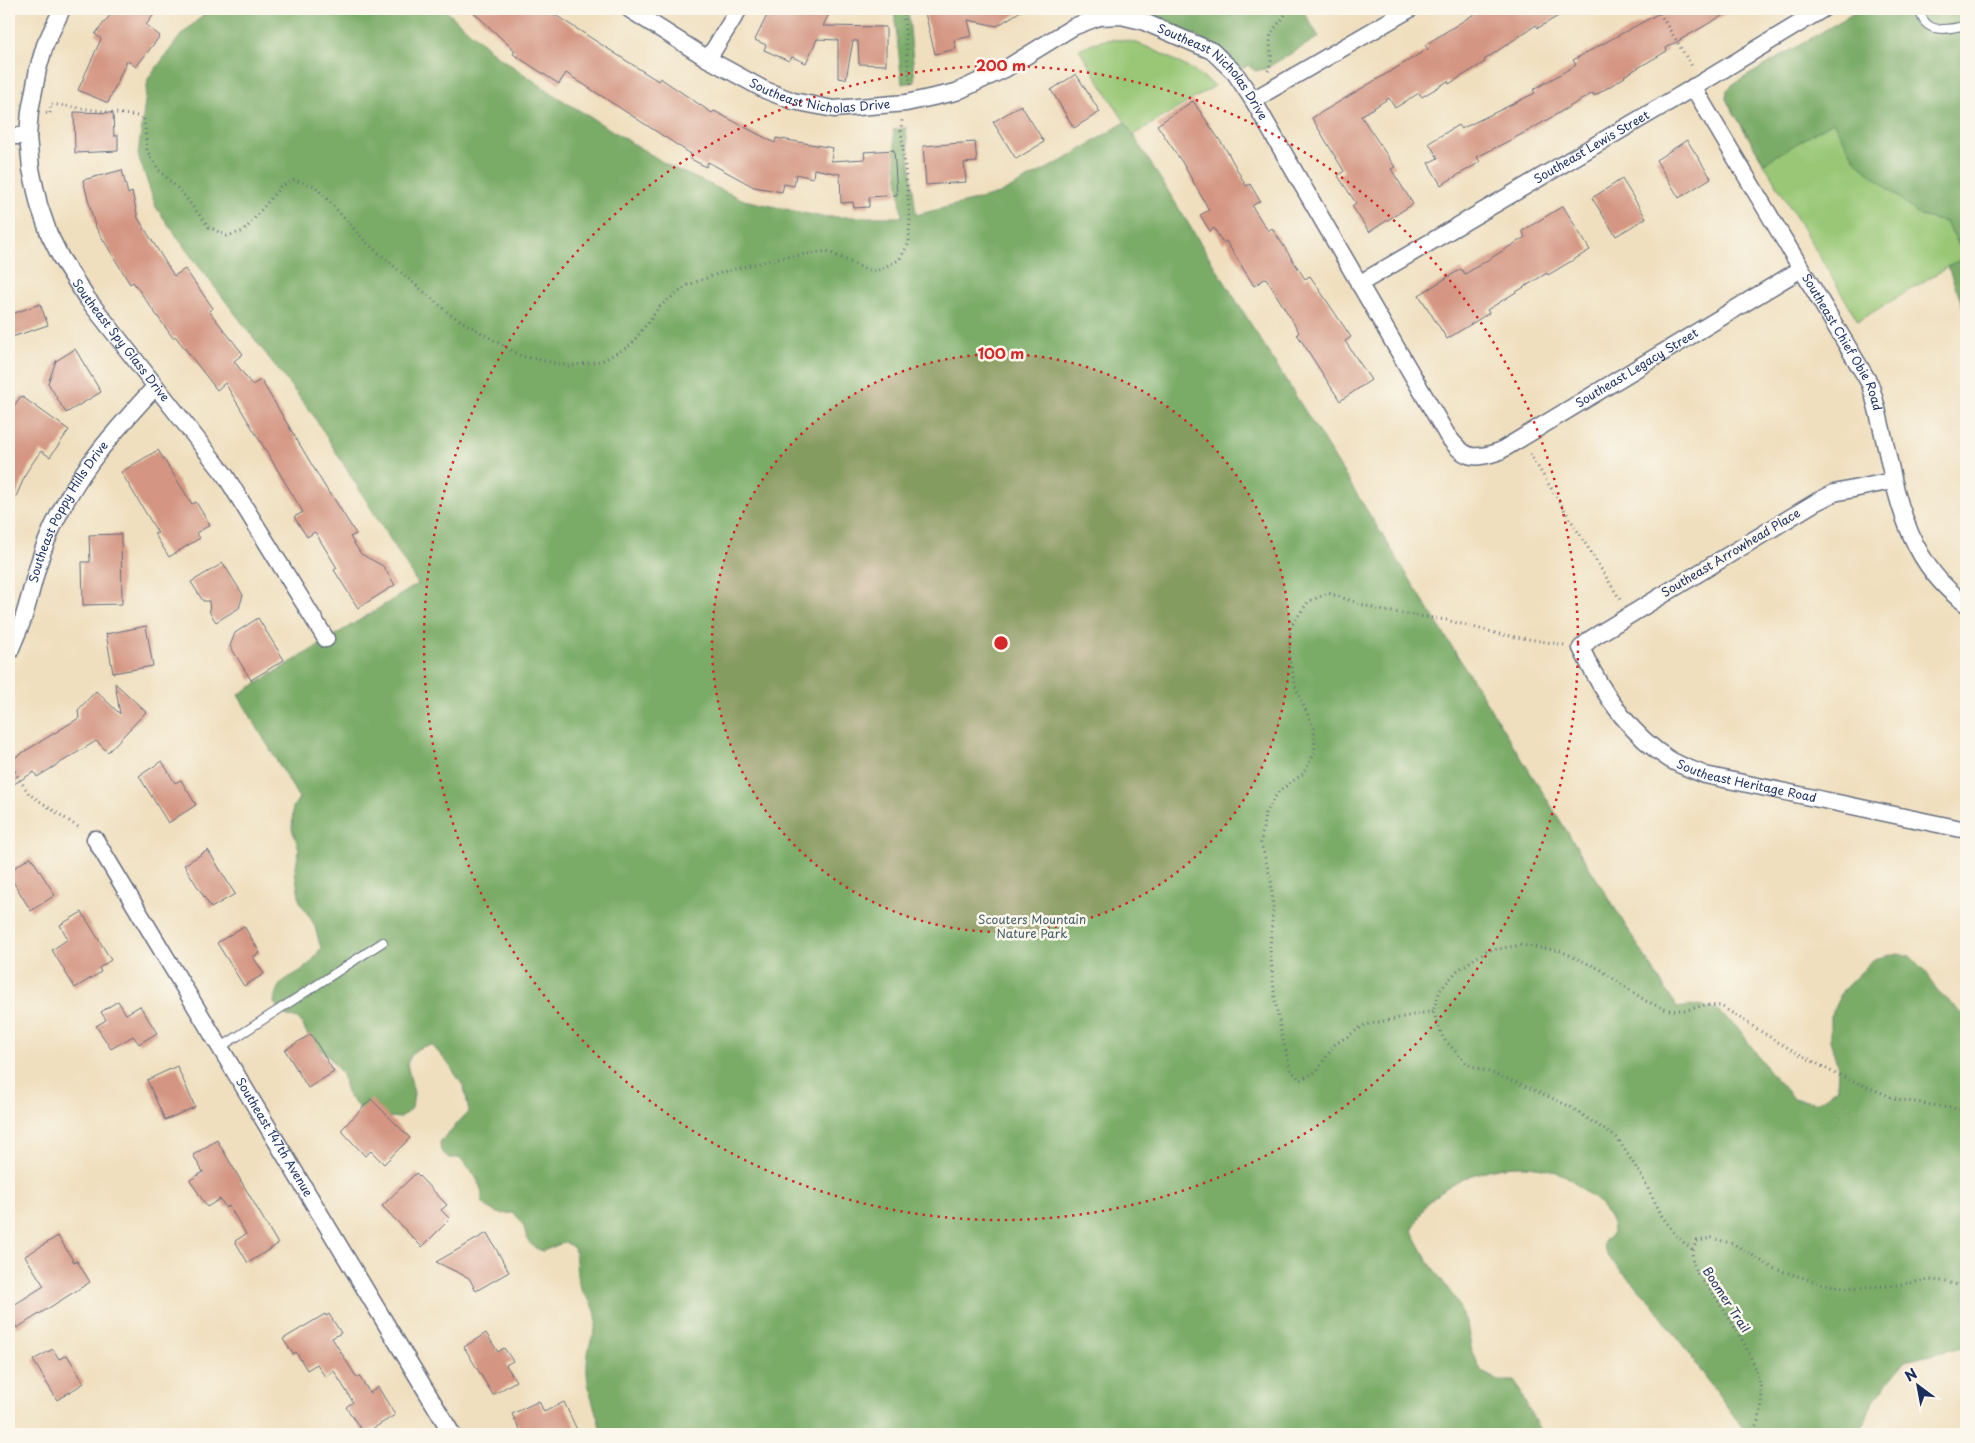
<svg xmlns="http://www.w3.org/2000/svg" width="1975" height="1443" font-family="'Playpen Sans',sans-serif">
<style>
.green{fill:#99c776;stroke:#5a7b6a}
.forest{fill:#7aac67;stroke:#4a6e62}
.building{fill:#d49682}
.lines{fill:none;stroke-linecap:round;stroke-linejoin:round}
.service-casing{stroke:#656d80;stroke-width:10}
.minor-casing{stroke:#656d80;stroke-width:19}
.path{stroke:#656d80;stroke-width:3;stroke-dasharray:1 4;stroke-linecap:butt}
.service{stroke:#fff;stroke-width:8}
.minor{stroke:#fff;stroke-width:16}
.ring{fill:none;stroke:#d62828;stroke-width:2.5;stroke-dasharray:2.5 5}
.labels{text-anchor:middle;stroke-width:5;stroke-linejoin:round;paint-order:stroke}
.street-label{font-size:12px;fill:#1b2f5e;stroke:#fbf7ec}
.park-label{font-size:12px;fill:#415d65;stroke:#fbf7ec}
.centre{fill:#d62828;stroke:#fbf7ec;stroke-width:2.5}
.ring-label{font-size:15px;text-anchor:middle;font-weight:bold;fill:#d62828;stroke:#fbf7ec;stroke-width:5;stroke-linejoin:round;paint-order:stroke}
</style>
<rect width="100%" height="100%" fill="#fbf7ec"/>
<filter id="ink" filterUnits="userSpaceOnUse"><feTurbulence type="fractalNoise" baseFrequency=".02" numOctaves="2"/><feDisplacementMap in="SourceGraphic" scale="10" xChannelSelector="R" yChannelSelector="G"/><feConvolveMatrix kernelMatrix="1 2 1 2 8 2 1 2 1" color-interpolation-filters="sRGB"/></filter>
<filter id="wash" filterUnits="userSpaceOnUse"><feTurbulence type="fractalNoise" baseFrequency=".0096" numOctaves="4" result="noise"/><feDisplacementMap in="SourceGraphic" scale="20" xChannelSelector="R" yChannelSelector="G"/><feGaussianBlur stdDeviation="1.12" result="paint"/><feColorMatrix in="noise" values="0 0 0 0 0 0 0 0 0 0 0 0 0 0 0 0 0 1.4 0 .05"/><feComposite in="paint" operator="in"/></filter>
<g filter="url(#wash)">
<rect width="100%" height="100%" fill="#efdfbe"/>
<path class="green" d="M1861 9 1920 216 1945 222 1966 256 1858 321 1728 103C1724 95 1727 90 1732 85Z
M1106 40C1116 39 1126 40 1136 43 1156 49 1200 73 1215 86L1133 135 1079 49 1093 43Z"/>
<path class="forest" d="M210 9H444L496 55 556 96 671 167 744 200 822 217H902L893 130 906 128 916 215 999 194 1069 157 1125 122 1677 1008 1700 1005 1716 1010 1739 1029 1768 1070 1793 1098 1816 1103 1837 1088 1838 1067 1830 1040V1016L1843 990 1874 959 1898 953 1910 956 1926 972 1938 992 1966 1017V1346L1906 1361 1873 1401 1864 1425 1853 1434H1747L1650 1300 1607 1256 1603 1245 1606 1239 1613 1233C1613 1216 1600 1203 1587 1193 1580 1188 1573 1180 1566 1176 1521 1154 1462 1170 1427 1204 1421 1211 1417 1223 1412 1231L1428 1261 1456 1300 1467 1325 1472 1352 1482 1372 1499 1381H1515L1541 1434H601C599 1416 590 1400 588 1382 586 1371 587 1355 590 1344 593 1334 598 1326 596 1315 594 1304 586 1298 581 1289 574 1275 578 1262 574 1248L565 1242 543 1251C518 1243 533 1228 513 1213 498 1215 493 1213 482 1202 483 1183 473 1172 460 1158H449L441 1151 440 1142 469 1111 464 1087 447 1062 432 1045C417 1047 413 1050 407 1064L414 1093 412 1108 400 1118 366 1115 348 1096 342 1074 327 1054 312 1043 300 1020 285 1015 274 1003C276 976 294 979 309 964 314 960 317 953 321 948L314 924 300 902 295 872 299 849 292 829 293 807 299 798 238 695 418 584 313 415 187 251 156 207 138 155 148 79 181 35Z
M894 9H908L915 82 902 84Z
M1142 9H1302L1319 37 1265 69 1255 71 1248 65 1241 70 1214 46Z
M1861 9H1966V255L1945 222 1920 216 1856 161 1833 122 1764 163 1726 99 1727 90 1732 85Z
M1966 256V315L1948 267Z"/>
<g id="blocks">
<path class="building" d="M115 9H158L146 25 160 36 136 67 127 60 108 103 78 90 101 39 95 34Z
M470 9H546L658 81 660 78 712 113 714 111 775 143 776 138 833 148 831 161 865 159 864 152 894 150 897 195 869 197V207L854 208 853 202 841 203 840 174 814 169 813 178 796 174 794 186 784 184 782 192 754 187 708 162 706 167 689 158 691 154 566 73 559 84 513 54 515 51Z
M770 9H818L829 14 823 26 886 27V65L859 64 858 41H853L846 79 838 78V40L817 39 806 63 792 57 789 61 764 50 766 45 755 40Z
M942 9H1024L997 26 968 20 972 36 954 40 956 49 935 54 925 13Z
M1482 9H1570L1538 28 1536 25 1484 60 1485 62 1449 84 1448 81 1422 97 1419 93 1395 108 1389 98 1361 116 1395 167 1391 169 1413 204 1369 232 1352 206 1356 203 1338 176 1344 171 1312 118 1428 49 1425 45Z
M1667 9H1734L1666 48 1667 51 1624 76 1625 77 1594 96 1593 93 1528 131 1477 157 1480 162 1441 185 1428 163 1438 158 1429 143 1458 125 1461 129 1535 93 1533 90 1576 65 1573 60Z
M1076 74 1100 112 1074 128 1051 90Z
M1193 101 1227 151 1246 186 1250 184 1260 201 1252 206 1268 231 1272 228 1305 279 1310 276 1351 337 1345 341 1371 380 1340 401 1297 334 1299 332 1266 278 1254 286 1226 241 1223 243 1214 228 1210 231 1200 215 1209 210 1182 162 1157 125Z
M1021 105 1044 142 1016 159 993 122Z
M74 112 113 113 114 136H118V151L75 153Z
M1687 140 1711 178 1679 198 1656 160Z
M975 142 977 162 964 163 966 182 926 185 923 146Z
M122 170 128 194 132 192 138 218 174 276 185 269 213 308 209 311 243 354 234 361 252 385 261 380 330 495 331 494 356 534 350 537 361 554 383 566 395 585 358 608 334 570 337 568 315 532 307 537 294 517 303 512 225 383 217 390 175 336 173 338 133 282 130 284 95 226 83 180Z
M1622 179 1646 218 1616 236 1592 198Z
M1563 206 1590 250 1548 275 1547 273 1487 310 1489 313 1447 339 1419 295 1461 269 1465 274 1525 237 1522 231Z
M40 304 48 325 9 338V315Z
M75 349 101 392 66 413 48 383 56 361Z
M21 396 69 430 50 457 41 451 27 471 9 513V413Z
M158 450 192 504 196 502 210 525 196 533 200 538 169 557 154 533H158L121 472Z
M121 534 122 604 83 605 82 562H90L89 535Z
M223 563 243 595 239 608 216 622 210 613 209 601H203L191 582Z
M258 618 284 660 251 680 230 646 235 633Z
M146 626 153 666 113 673 106 634Z
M115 683 146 712 108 752 96 741 37 777 34 772 9 787V761L79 718 78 710 96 691 120 714Z
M162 761 175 783 181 780 196 805 168 823 139 776Z
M208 850 235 894 211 908 184 865Z
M31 857 55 895 31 911 9 875V871Z
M82 912 111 960 99 968 101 972 75 988 52 950 68 939 60 925Z
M244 926 260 953 253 957 264 974 244 986 217 943Z
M118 1001 126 1014 140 1006 157 1033 139 1044 133 1036 111 1049 96 1026 106 1020 101 1012Z
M311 1034 334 1072 308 1088 285 1050Z
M177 1066 195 1107 165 1120 147 1080Z
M371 1099 410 1138 384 1164 371 1151 365 1156 341 1130Z
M217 1140 278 1244 248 1263 235 1241 246 1234 229 1206 226 1208 220 1199 207 1207 190 1180 203 1172 193 1155Z
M416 1173 447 1205 441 1210 450 1219 422 1247 382 1206Z
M487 1233 509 1272 476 1291 469 1278 436 1262Z
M58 1236 74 1262 77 1261 90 1282 17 1328 9 1315V1308L44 1286 25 1256Z
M325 1314 326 1316 329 1314 341 1333 332 1338 357 1378 359 1376 370 1393 378 1387 395 1415 364 1434 346 1407 353 1402 334 1371 325 1377 317 1364 307 1370 296 1352 293 1354 283 1339Z
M486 1333 498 1352 504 1348 513 1361 506 1365 516 1381 493 1395 464 1347Z
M53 1349 59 1359 67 1355 84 1383 57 1400 33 1360Z
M539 1401 544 1412 564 1402 579 1434H522L512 1414Z"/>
</g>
</g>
<g filter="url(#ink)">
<use href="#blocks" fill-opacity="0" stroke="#656d80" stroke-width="1"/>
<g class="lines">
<defs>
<path id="service" d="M1920 9C1923 35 1948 30 1966 25
M221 1047 383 942"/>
<g id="minor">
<path id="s1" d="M62 9 45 45 38 69 30 111 28 136 31 169 39 205 49 234 61 258 86 297 225 475 326 639"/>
<path id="s2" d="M629 9 708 59 765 90 793 101 834 109 906 103 956 92 1005 69 1073 27 1099 17 1121 16 1142 21 1212 51 1235 73 1253 100 1447 435C1464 458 1472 461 1500 451L1801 269"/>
<path d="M708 59 739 9"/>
<path id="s3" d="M1693 87 1870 384C1895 461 1892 552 1966 604"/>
<path d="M1253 100 1410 9"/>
<path d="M9 136H28"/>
<path id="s4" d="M1359 284 1701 83 1823 9"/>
<path id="s5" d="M1892 481 1834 493 1816 502 1592 638 1581 648C1601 691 1629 734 1669 759 1680 766 1694 770 1705 775L1966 830"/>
<path id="s6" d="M9 653C13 643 18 632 22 622 31 596 35 570 45 545 71 479 108 438 155 387"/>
<path id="s7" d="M95 839 452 1434"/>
</g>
</defs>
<use href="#service" class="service-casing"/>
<use href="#minor" class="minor-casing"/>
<path class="path" d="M903 9 910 85
M1216 9C1227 18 1238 15 1250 9
M1657 9 1693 68
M1268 71C1275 57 1268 48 1271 35 1274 26 1283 21 1286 12L1285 9
M46 113 50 114 51 104 144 117 147 151 158 169 182 193 209 227 227 236 244 231 280 187 294 180 315 186 367 243 451 315 521 356 569 366 602 361 631 345 660 306 688 285 723 272 779 258 827 251 865 269 876 271 899 260 909 243 910 217 901 129 902 120
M1530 454 1621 601
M9 763 29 794 81 829
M1433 1011 1365 1025 1334 1045 1317 1071 1300 1080 1291 1070 1282 1037 1275 1000 1270 949 1273 909 1271 880 1261 843 1265 813 1279 791 1303 774 1315 752 1314 728 1296 689 1289 656 1291 626 1308 602 1328 593 1379 610 1446 620 1503 635 1565 645
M1692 1249 1677 1237 1662 1216 1641 1175 1617 1138 1569 1106 1516 1082 1467 1064 1443 1038 1433 1011 1440 990 1458 970 1486 951 1521 945 1560 951 1598 968 1646 1001 1667 1010H1686L1705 1005 1721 1006 1776 1041 1834 1073 1896 1099 1962 1110 1966 1109
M1750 1434C1784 1395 1736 1329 1714 1295 1708 1286 1697 1276 1694 1267 1691 1257 1692 1249 1697 1241L1712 1238 1734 1244 1773 1268 1819 1283 1847 1288 1889 1286 1929 1280 1942 1281 1966 1287"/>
<use href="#service" class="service"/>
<use href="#minor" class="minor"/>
</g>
</g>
<circle cx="1001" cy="643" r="289" fill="#d62828" fill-opacity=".12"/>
<g class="ring">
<circle cx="1001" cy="643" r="289"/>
<circle cx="1001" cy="643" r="577"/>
</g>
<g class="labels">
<g class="street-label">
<text dy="4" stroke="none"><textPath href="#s2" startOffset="649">Southeast Nicholas Drive</textPath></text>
<text dy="4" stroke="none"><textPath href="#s2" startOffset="214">Southeast Nicholas Drive</textPath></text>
<text dy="4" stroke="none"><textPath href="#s4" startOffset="270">Southeast Lewis Street</textPath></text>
<text dy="4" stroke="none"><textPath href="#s1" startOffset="362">Southeast Spy Glass Drive</textPath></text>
<text dy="4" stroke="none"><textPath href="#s3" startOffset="296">Southeast Chief Obie Road</textPath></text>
<text dy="4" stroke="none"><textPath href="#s2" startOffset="1309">Southeast Legacy Street</textPath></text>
<text dy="4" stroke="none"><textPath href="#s6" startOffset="154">Southeast Poppy Hills Drive</textPath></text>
<text transform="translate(1731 553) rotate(-31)" y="4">Southeast Arrowhead Place</text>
<text dy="4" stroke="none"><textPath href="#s5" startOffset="581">Southeast Heritage Road</textPath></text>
<text dy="4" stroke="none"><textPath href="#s7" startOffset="348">Southeast 147th Avenue</textPath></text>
<text transform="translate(1726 1300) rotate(57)" y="4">Boomer Trail</text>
</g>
<g class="park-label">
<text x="1032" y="924">Scouters Mountain<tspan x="1032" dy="14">Nature Park</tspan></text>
</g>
</g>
<circle cx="1001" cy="643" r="8" class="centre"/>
<g class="ring-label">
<text x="1001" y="71">200 m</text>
<text x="1001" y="359">100 m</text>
</g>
<rect width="1975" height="1443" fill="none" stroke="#fbf7ec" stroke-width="30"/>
<g transform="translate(1918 1386) rotate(328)" stroke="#fbf7ec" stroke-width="4" paint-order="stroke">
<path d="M0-4L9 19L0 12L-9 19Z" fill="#1b2f5e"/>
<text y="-8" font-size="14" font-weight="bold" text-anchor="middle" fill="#1b2f5e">N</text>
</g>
</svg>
